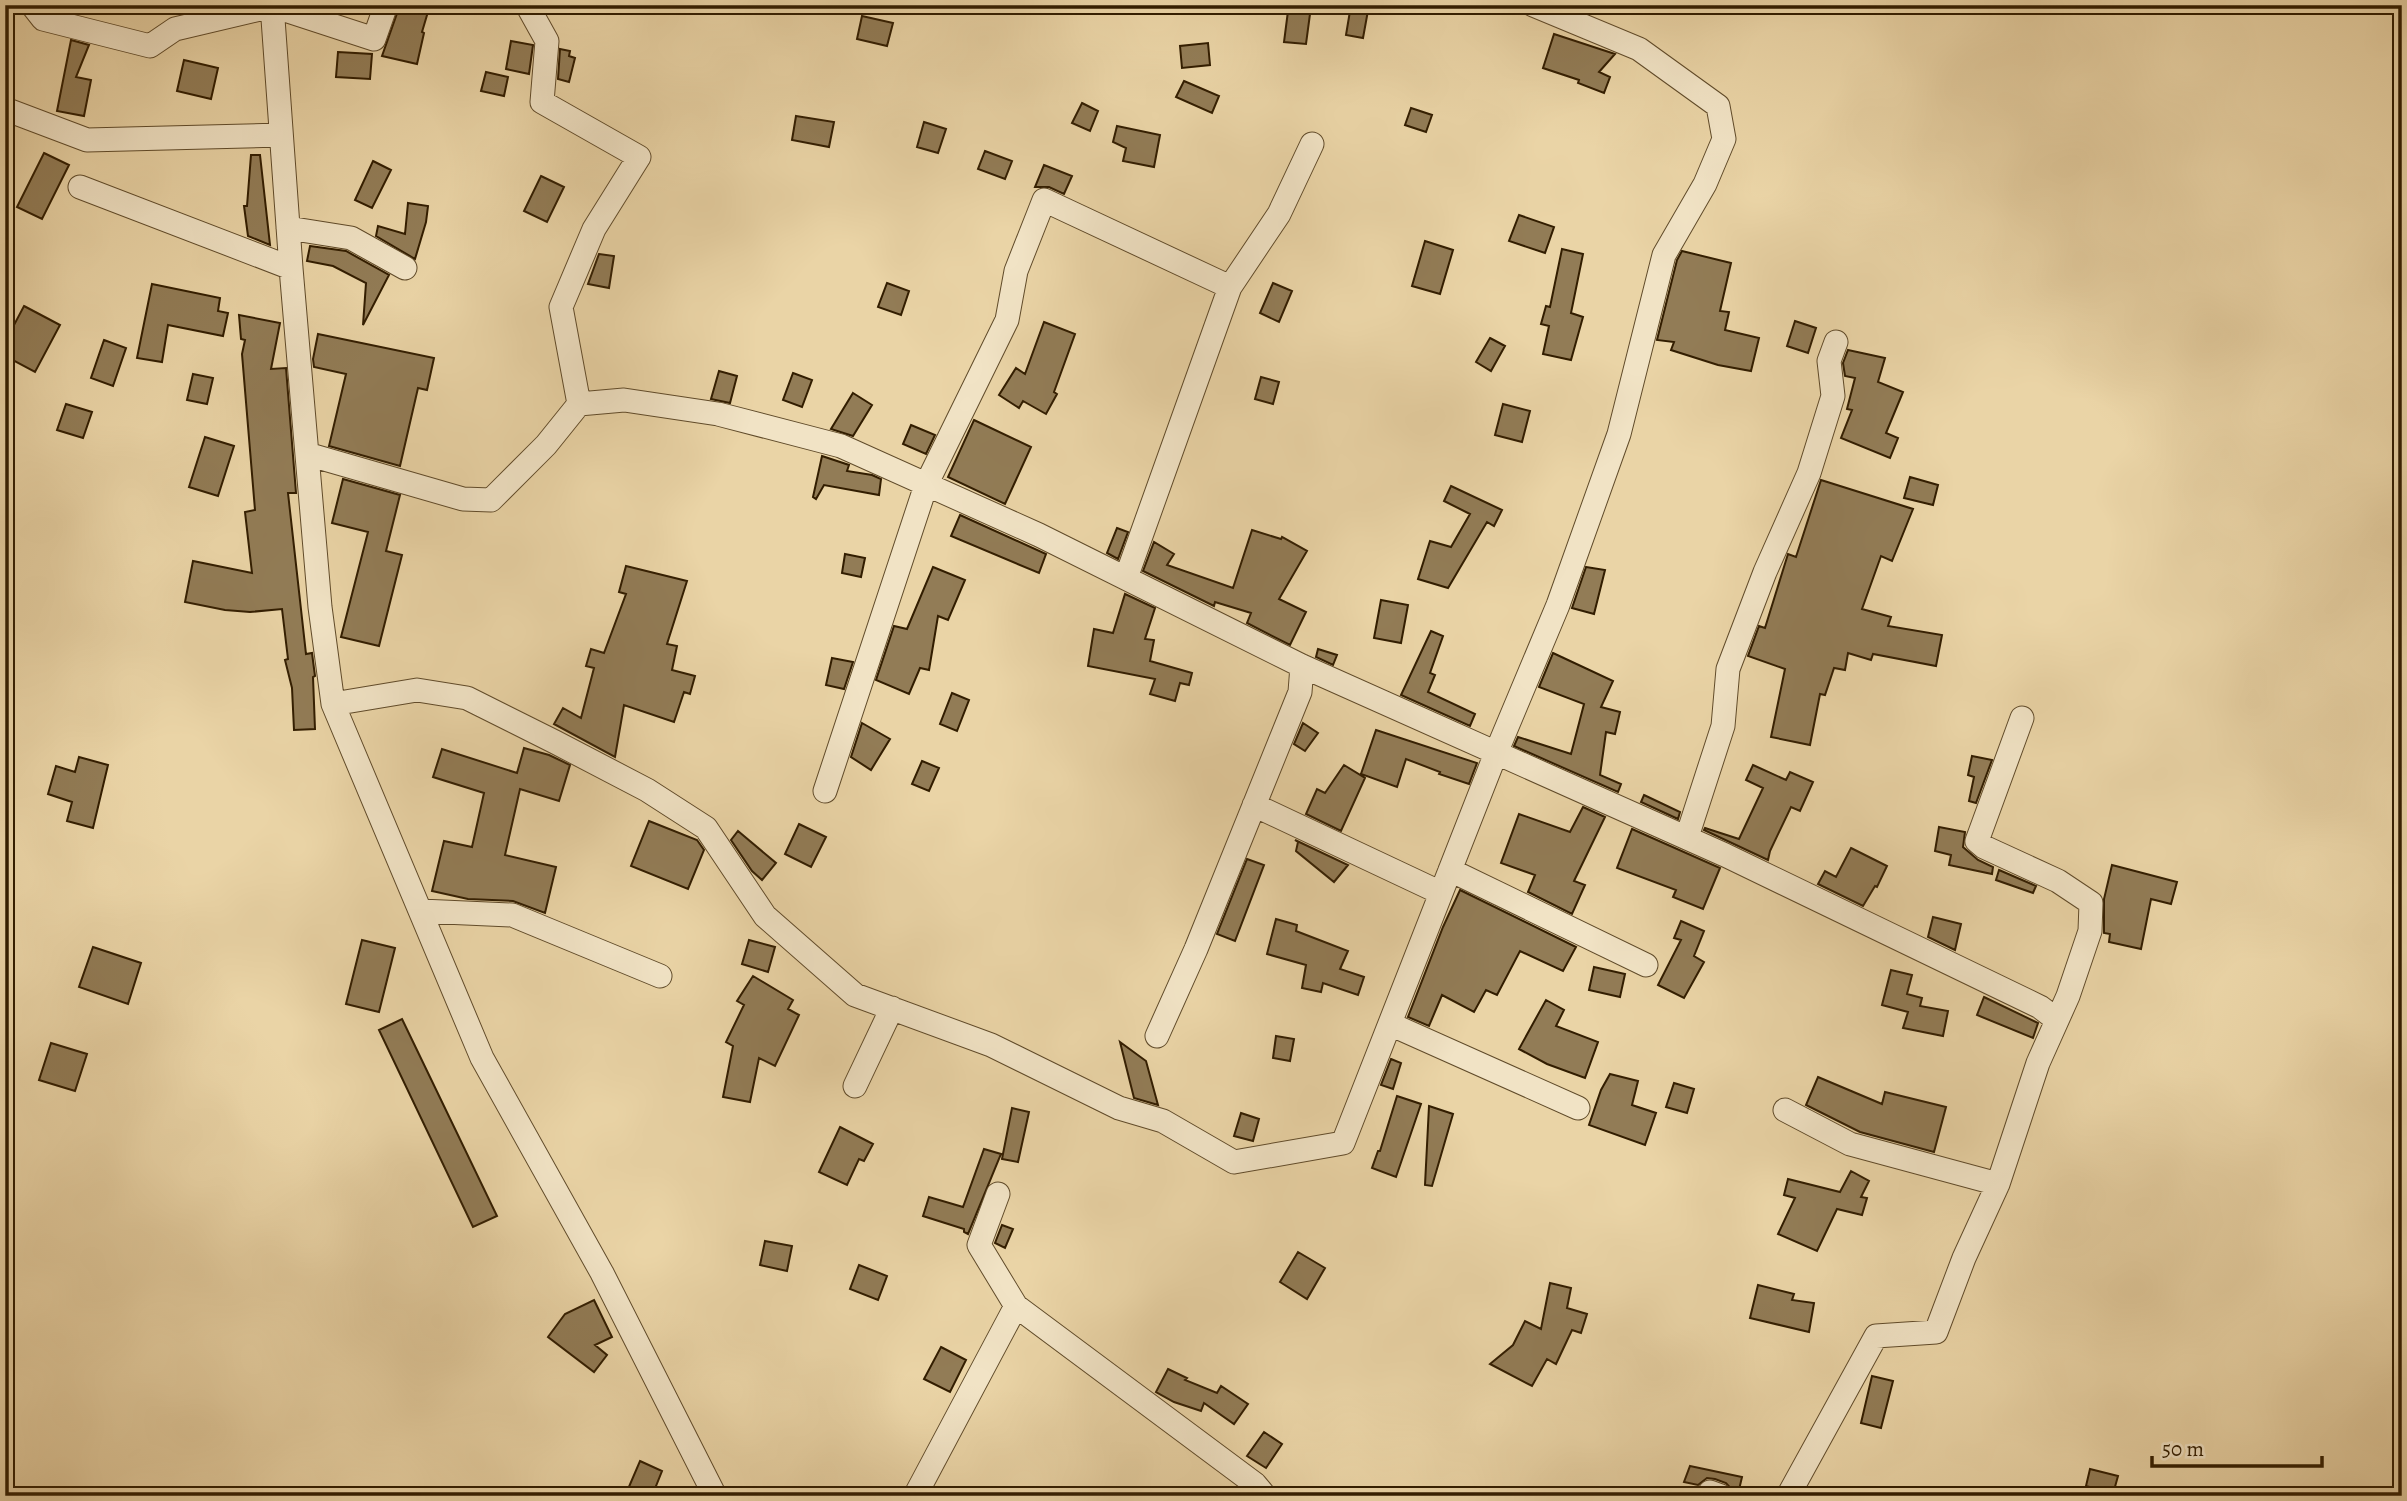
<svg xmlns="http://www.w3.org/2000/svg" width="2407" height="1501" font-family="Alegreya,serif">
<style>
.building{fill:#927c56;stroke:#321d00;stroke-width:2}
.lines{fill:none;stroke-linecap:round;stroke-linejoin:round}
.street-casing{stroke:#604b2a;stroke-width:25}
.street{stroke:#f1e3c5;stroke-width:23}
</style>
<rect width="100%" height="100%" fill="#ead4a6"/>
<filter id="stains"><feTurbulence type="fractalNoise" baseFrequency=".00286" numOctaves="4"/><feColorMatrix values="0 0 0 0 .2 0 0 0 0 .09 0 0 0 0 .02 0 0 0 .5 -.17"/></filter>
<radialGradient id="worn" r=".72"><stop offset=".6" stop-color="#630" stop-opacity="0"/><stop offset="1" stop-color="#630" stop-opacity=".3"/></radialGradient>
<path class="building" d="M400 5H430L422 32 424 33 417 64 382 56Z
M1351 5H1369L1363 38 1346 35Z
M1288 11 1310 14 1306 44 1284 42Z
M862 16 893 23 887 46 857 39Z
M1554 34 1615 54 1599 72 1610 77 1604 93 1578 83 1579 80 1543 68Z
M71 40 89 45 76 77 91 80 84 116 57 111Z
M511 41 533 45 529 74 506 69Z
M1208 43 1210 65 1182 68 1180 46Z
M560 49 570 51 569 56 575 58 569 82 558 79Z
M338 52 372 54 370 79 336 77Z
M184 60 218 68 211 99 177 91Z
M486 72 508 77 504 96 481 91Z
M1184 81 1219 96 1212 113 1176 97Z
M1082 103 1098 111 1090 131 1072 123Z
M1411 108 1432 115 1426 132 1405 125Z
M796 116 834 122 829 147 792 140Z
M924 122 946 129 938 153 917 147Z
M1117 126 1160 135 1154 167 1123 161 1126 148 1113 142Z
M985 151 1012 161 1005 179 978 169Z
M44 153 69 165 42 219 17 207Z
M251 155H260L270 245 248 236 244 206H247Z
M373 161 391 170 372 208 355 200Z
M1044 165 1072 176 1064 194 1049 187H1035Z
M541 176 564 187 547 222 524 211Z
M408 203 428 206 426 222 415 259 376 236 378 226 405 234Z
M1519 215 1554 227 1545 253 1509 241Z
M1425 241 1453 250 1440 294 1412 286Z
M310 246 346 251 389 275 363 325 366 283 333 266 307 261Z
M1562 249 1583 254 1571 313 1583 317 1571 360 1543 354 1549 326 1541 324 1546 306 1550 307Z
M1682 251 1731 263 1720 311 1729 312 1725 330 1759 338 1751 371 1718 365 1671 350 1674 342 1657 340 1677 260Z
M599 254 614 256 609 288 588 284Z
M887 283 909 291 901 315 878 307Z
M1273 283 1292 291 1279 322 1260 313Z
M152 284 220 298 218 311 228 313 223 336 168 325 162 362 137 358Z
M24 306 60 325 35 372 5 356V342Z
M239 315 280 323 271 369 286 368 296 493H288L306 654 312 653 315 676 313 677 315 729 294 730 292 688 285 660 288 659 282 609 250 612 225 610 185 602 193 561 252 573 245 512 255 510 242 354 245 340 241 339Z
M1795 321 1816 328 1808 353 1787 346Z
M1044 322 1075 334 1054 392 1057 394 1046 414 1023 401 1019 408 999 395 1016 368 1025 374Z
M318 334 434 358 427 390 418 388 400 466 329 446 346 374 314 367 313 359Z
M1490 338 1505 346 1491 371 1476 362Z
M104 340 126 348 113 386 91 378Z
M1848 350 1885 358 1878 382 1903 392 1886 433 1898 438 1890 458 1841 438 1852 410 1847 409 1855 378 1845 376 1843 363Z
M719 371 737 376 730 403 711 399Z
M793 373 812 380 802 407 783 400Z
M193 374 213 378 207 404 187 400Z
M1261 377 1279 382 1273 404 1255 399Z
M853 393 872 405 853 436 831 429Z
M66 404 92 412 83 438 57 430Z
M1503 404 1530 411 1522 442 1495 435Z
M974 420 1031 447 1005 504 948 477Z
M911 425 935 435 926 454 903 444Z
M205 437 234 446 218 496 189 487Z
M822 456 849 465 847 471 872 475 881 479 879 495 824 485 816 499 813 497Z
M1910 477 1938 485 1933 505 1904 498Z
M343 479 400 495 386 551 402 555 379 646 341 637 368 532 332 523Z
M1821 480 1913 509 1892 561 1881 556 1862 609 1891 617 1888 626 1942 635 1936 666 1873 654 1871 660 1848 653 1845 670 1834 668 1825 695 1820 694 1810 745 1771 737 1785 669 1748 656 1759 626 1765 628 1788 554 1796 557Z
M1451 486 1502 510 1494 526 1487 522 1448 588 1418 579 1430 541 1451 547 1470 514 1444 501Z
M960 515 1046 554 1039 573 951 536Z
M1117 528 1128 532 1118 559 1107 553Z
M1252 530 1281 539 1282 537 1307 551 1279 599 1306 612 1290 645 1247 623 1251 613 1215 602 1214 606 1143 571 1154 542 1174 554 1167 565 1233 588Z
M845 554 865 558 861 577 842 573Z
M626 566 687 581 667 644 677 646 672 670 695 676 690 694 684 692 674 722 624 705 615 757 554 724 563 708 581 718 594 668 586 666 591 649 604 653 626 594 619 592Z
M933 567 965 580 948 620 938 616 929 670 920 668 909 694 876 680 894 626 907 629Z
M1586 567 1605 570 1594 614 1572 608Z
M1125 594 1155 608 1145 639 1154 640 1150 661 1192 673 1189 685 1180 683 1175 701 1150 694 1155 679 1088 666 1094 629 1113 633Z
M1381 600 1408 605 1401 643 1374 638Z
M1431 631 1443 636 1430 673 1435 675 1428 692 1475 714 1470 726 1401 695Z
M1318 649 1337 655 1333 665 1316 657Z
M1553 653 1613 681 1601 707 1620 712 1615 734 1606 732 1600 775 1621 784 1618 792 1514 746 1518 737 1571 754 1584 704 1539 687Z
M832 658 853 662 844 689 826 685Z
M952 693 969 700 957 731 940 724Z
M862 723 890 739 871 770 851 757Z
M1303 723 1318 733 1305 751 1294 744Z
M1376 730 1477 763 1469 784 1439 774 1440 772 1406 759 1397 787 1361 774Z
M524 748 549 755 570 765 559 801 520 789 505 855 556 867 545 913 513 901 468 899 432 891 444 841 472 847 484 793 433 777 442 749 517 773Z
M1972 756 1992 760 1976 803 1969 801 1974 777 1968 775Z
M79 757 108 765 93 828 67 821 72 802 48 794 56 766 75 772Z
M922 761 939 768 929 791 912 784Z
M1344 765 1365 778 1341 831 1306 814 1317 789 1325 793Z
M1753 765 1786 780 1790 772 1813 782 1800 811 1791 807 1770 851 1768 860 1704 830 1705 828 1739 839 1763 788 1746 780Z
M1644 795 1680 812 1678 819 1641 802Z
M1583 807 1605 817 1574 881 1585 885 1572 914 1528 892 1535 875 1501 863 1519 814 1570 832Z
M649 821 697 840 704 850 688 889 631 866Z
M799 824 826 837 811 867 785 854Z
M1939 827 1965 832 1963 847 1978 860 1993 867 1992 874 1949 865 1951 855 1935 851Z
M1632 829 1720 868 1703 909 1673 897 1676 890 1617 868Z
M738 831 776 863 762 880 752 871 731 840Z
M1295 840 1348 865 1334 882 1296 851 1298 842Z
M1851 848 1887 866 1877 887 1875 886 1863 906 1818 884 1825 871 1836 877Z
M1247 859 1264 865 1235 941 1217 934Z
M2112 865 2177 882 2171 904 2151 899 2141 949 2109 942 2110 934 2104 933V899Z
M1999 870 2036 886 2033 893 1996 880Z
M1460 890 1576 947 1563 971 1520 951 1497 995 1486 990 1474 1012 1442 995 1429 1026 1408 1017 1443 927Z
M1933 917 1961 924 1955 950 1928 937Z
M1276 919 1297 925 1296 931 1348 951 1340 969 1364 977 1358 995 1323 983 1321 992 1302 988 1306 965 1267 954Z
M1681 921 1704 931 1694 956 1704 962 1684 998 1658 985 1681 940 1674 938Z
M362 940 395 948 379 1012 346 1004Z
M749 940 775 947 768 972 742 964Z
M93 947 141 963 128 1004 79 987Z
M1594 967 1625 974 1620 997 1589 990Z
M1891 970 1912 975 1907 994 1922 998 1920 1006 1948 1011 1943 1036 1903 1028 1908 1012 1882 1005Z
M753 976 793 1000 788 1009 799 1015 775 1066 759 1058 750 1102 723 1097 733 1046 726 1042 744 1005 737 1001Z
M1984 997 2038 1023 2033 1038 1977 1015Z
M1546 1000 1564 1010 1556 1026 1598 1042 1585 1078 1547 1064 1519 1049Z
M402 1019 497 1216 473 1227 379 1030Z
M1276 1036 1294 1039 1290 1061 1273 1058Z
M1120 1042 1146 1061 1158 1105 1134 1098Z
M51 1043 87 1054 75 1091 39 1080Z
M1391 1059 1401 1063 1393 1089 1381 1085Z
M1610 1074 1638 1081 1632 1105 1656 1113 1645 1145 1589 1125 1601 1090Z
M1818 1077 1882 1104 1885 1092 1946 1107 1934 1152 1860 1132 1806 1105Z
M1674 1083 1694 1089 1687 1113 1666 1107Z
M1397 1096 1421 1104 1396 1177 1372 1168 1378 1151H1380Z
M1429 1106 1453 1114 1432 1186 1425 1185Z
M1012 1108 1029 1112 1018 1162 1002 1159Z
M1241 1113 1259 1119 1253 1141 1234 1136Z
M840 1127 873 1144 864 1161 859 1159 847 1185 819 1172Z
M984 1149 1001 1154 968 1234 964 1232V1229L923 1216 929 1197 963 1207Z
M1851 1171 1869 1181 1861 1197 1867 1198 1862 1215 1837 1209 1817 1251 1778 1234 1795 1198 1784 1195 1788 1179 1840 1192Z
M1002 1225 1013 1229 1005 1248 995 1243Z
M765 1241 792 1246 787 1271 760 1265Z
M1298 1252 1325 1268 1307 1299 1280 1282Z
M859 1265 887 1276 878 1300 850 1289Z
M1550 1283 1571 1288 1567 1308 1587 1314 1581 1333 1572 1330 1556 1364 1547 1359 1532 1386 1490 1364 1513 1345 1525 1321 1541 1329Z
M1758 1285 1794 1294 1792 1300 1814 1303 1809 1332 1750 1318Z
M594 1300 612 1337 595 1345 607 1355 594 1372 548 1337 565 1314Z
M941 1347 966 1360 950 1392 924 1379Z
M1168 1369 1187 1378 1185 1380 1217 1393 1221 1386 1248 1404 1234 1424 1204 1403 1201 1411 1174 1402 1156 1392Z
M1872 1376 1893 1381 1881 1428 1861 1423Z
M1264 1432 1282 1444 1266 1468 1247 1456Z
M640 1461 662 1471 652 1496H625Z
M1690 1466 1742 1477 1738 1494 1735 1493 1726 1483 1715 1479 1707 1478 1698 1485 1684 1482Z
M2090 1469 2118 1476 2113 1494 2086 1486Z"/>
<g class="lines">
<defs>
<path id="street" d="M32 5 43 19 150 46 175 29 273 6 374 39 386 5
M272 5 291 268 320 607 333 704 482 1058 602 1273 715 1496
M527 5 547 41 542 102 639 157 594 229 561 307 579 404
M5 109 87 140 281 135
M80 187 291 268
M288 228 351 238 405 268
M1230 287 1279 214 1312 144
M307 454 463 499 491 500 546 445 579 404 624 400 718 414 841 446 1039 535 1302 666 1725 855 2040 1007 2057 1020
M333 704 417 690 467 698 555 742 647 790 706 828 765 916 855 995 991 1045 1119 1108 1163 1121 1234 1162 1343 1143 1496 753 1558 605 1619 434 1664 255 1705 184 1724 139 1718 106 1639 49 1533 5
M825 791 926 485 1007 320 1016 271 1044 200 1230 287 1126 578
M1254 805 1441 893
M1687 837 1723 726 1728 669 1765 572 1809 473 1833 396 1829 361 1836 342
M1450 870 1646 965
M421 911 512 915 660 976
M1390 1024 1578 1108
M1157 1036 1196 949 1300 692 1302 666
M855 1086 892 1008
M1785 1110 1850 1144 1998 1184
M998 1194 979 1245 1016 1306
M1710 1492 1721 1496
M915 1496 1016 1306 1255 1484 1265 1496
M1788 1496 1876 1336 1936 1332 1964 1258 1998 1184 2038 1063 2068 996 2090 931 2091 903 2058 881 1984 847 1977 841 2022 718"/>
</defs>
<use href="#street" class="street-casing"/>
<use href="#street" class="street"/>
</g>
<rect width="2407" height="1501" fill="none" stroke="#ead4a6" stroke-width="28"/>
<rect x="7" y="7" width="2393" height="1487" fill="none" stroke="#321d00" stroke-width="3.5"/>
<rect x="14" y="14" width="2379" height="1473" fill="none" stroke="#321d00" stroke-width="2"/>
<path d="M2152 1456v10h170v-10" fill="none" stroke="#321d00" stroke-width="3.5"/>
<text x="2162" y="1456" font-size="21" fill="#321d00" stroke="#f1e3c5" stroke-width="5" paint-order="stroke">50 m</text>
<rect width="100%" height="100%" filter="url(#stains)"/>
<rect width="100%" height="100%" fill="url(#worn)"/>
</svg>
